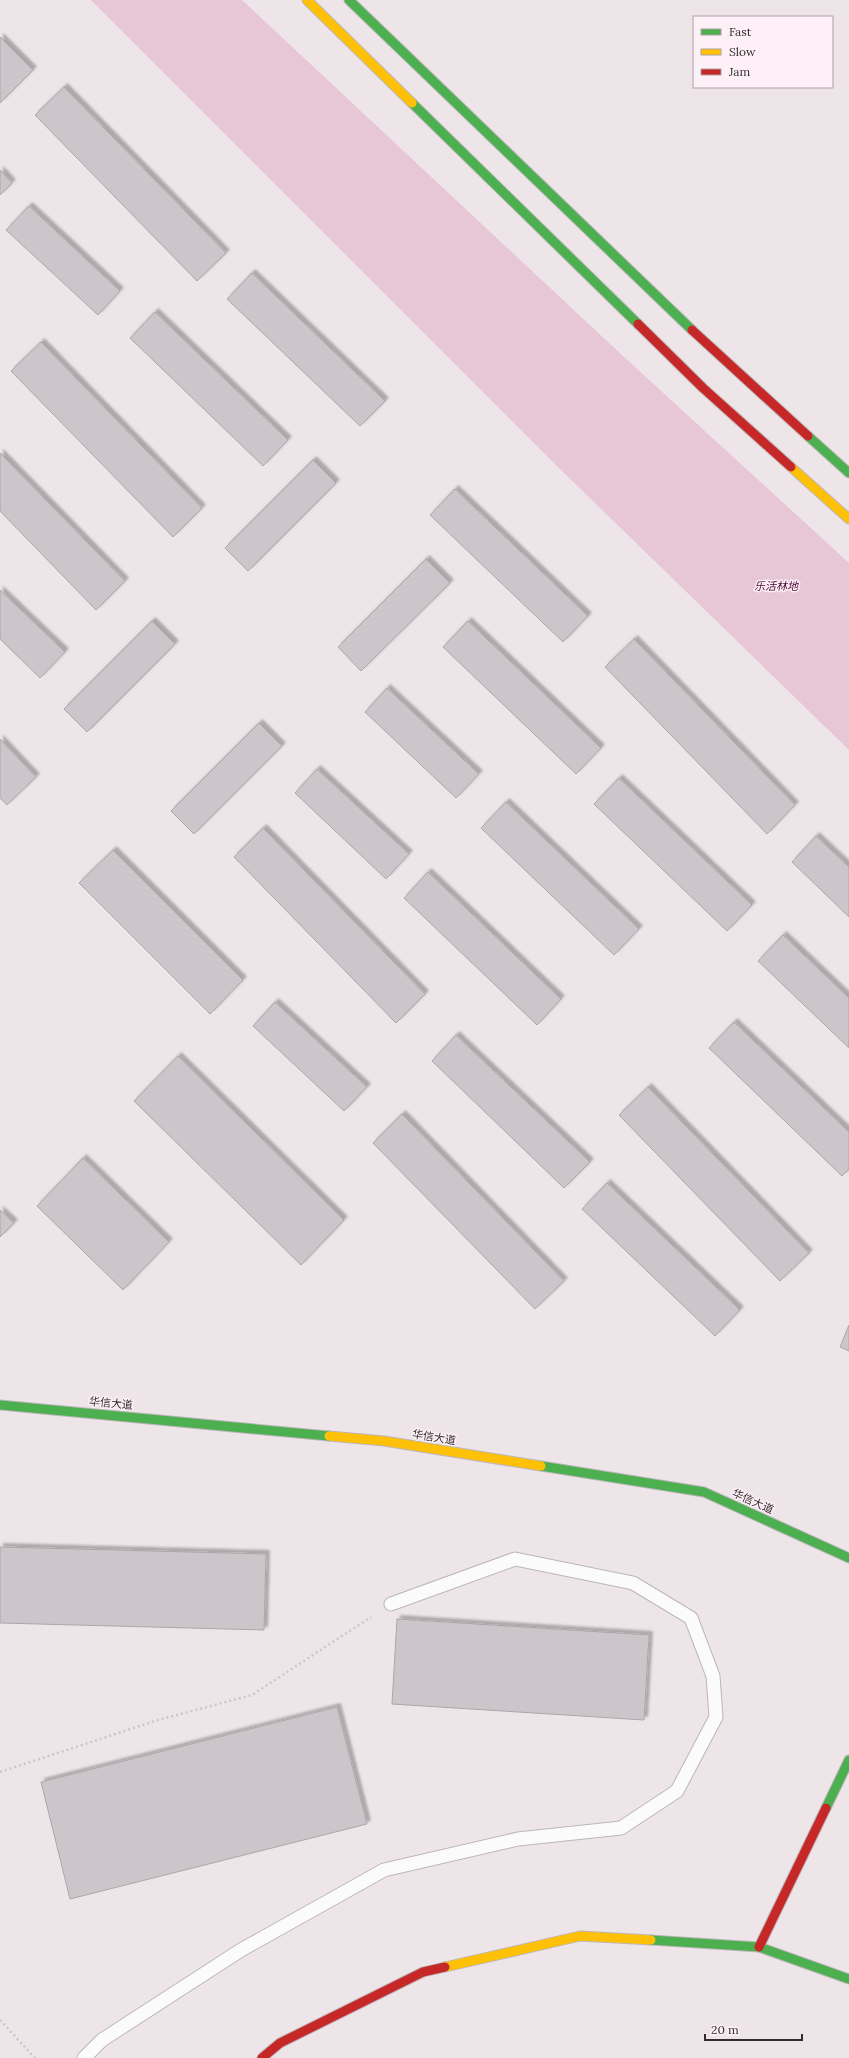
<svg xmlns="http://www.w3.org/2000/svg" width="849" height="2058" font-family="Lora,'Noto Sans SC',serif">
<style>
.green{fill:#e7c6d6}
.building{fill:#ccc5c9;stroke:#ada6a9;filter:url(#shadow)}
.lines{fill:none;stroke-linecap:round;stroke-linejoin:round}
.lane-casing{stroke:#bcb6b9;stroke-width:15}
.fast-casing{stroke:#bcb6b9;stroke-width:11}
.slow-casing{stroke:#bcb6b9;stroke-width:11}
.jam-casing{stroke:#bcb6b9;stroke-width:11}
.path{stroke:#cac7c8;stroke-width:2.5;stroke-dasharray:2 3;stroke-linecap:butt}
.lane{stroke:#fcfbfc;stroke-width:13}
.fast{stroke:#4caf50;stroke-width:9}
.slow{stroke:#ffc107;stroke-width:9}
.jam{stroke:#c62828;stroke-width:9}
.labels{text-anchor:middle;stroke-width:3;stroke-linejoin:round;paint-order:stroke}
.park-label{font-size:11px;font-style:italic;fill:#4e0534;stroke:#fdf0f6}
.street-label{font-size:11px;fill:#322c2f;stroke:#fdf0f6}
</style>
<defs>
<filter id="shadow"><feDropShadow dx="3.5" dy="-3.5" stdDeviation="1" flood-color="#0004"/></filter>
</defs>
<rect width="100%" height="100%" fill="#eee5e9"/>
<path class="green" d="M91 0H242L623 356 849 563V750L561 470Z"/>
<path class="building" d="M0 37 33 70 0 103Z
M64 87 226 253 197 281 35 115Z
M0 170 12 183 0 195Z
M29 206 120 291 98 315 6 230Z
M252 273 385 401 360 426 227 299Z
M155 312 288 440 263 466 130 338Z
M41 342 202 508 173 537 11 371Z
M0 453 125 581 96 610 0 511Z
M313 460 336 483 248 571 225 548Z
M455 489 588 616 563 642 430 515Z
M426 559 450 583 361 671 338 647Z
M0 590 65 652 40 678 0 639Z
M152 621 175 644 87 732 64 709Z
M468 621 601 748 576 774 443 647Z
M634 639 795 805 767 834 605 667Z
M387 688 479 774 456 798 365 712Z
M259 723 282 746 194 834 171 811Z
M0 739 36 777 7 805 0 798Z
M317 769 409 854 386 879 295 793Z
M619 778 752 905 727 931 594 804Z
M506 802 639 929 614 955 481 828Z
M263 828 425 994 396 1023 234 857Z
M816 836 849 867V917L792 862Z
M113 850 243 980 210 1014 79 883Z
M428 872 561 999 537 1025 404 898Z
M783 935 849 998V1048L758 961Z
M275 1002 367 1087 344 1111 253 1026Z
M734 1022 849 1132V1169L842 1176 709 1048Z
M456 1035 590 1162 564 1188 432 1061Z
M178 1056 344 1220 301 1265 134 1101Z
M648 1087 809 1253 780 1281 619 1115Z
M402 1114 564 1281 535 1309 373 1143Z
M83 1158 169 1242 123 1290 37 1206Z
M607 1183 740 1310 715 1336 582 1209Z
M0 1210 14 1223 0 1237Z
M849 1325V1351L840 1347Z
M0 1547 266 1554 264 1630 0 1623Z
M397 1619 649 1635 644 1720 392 1704Z
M337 1707 367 1824 70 1899 41 1782Z"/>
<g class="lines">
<defs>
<path id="lane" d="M84 2058 102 2040 241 1950 384 1870 518 1839 621 1828 677 1791 716 1717 713 1676 691 1618 633 1583 515 1559 391 1604"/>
<path id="fast" d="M349 0 692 330
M412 103 638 324
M808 436 849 473
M0 1405 329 1436
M541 1466 704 1492 849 1558
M826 1808 849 1760
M651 1940 759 1947 849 1979"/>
<path id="slow" d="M307 0 412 103
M791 467 849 519
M329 1436 384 1441 541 1466
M445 1967 580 1936 651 1940"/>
<path id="jam" d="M638 324 703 388 791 467
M692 330 808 436
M759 1947 826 1808
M262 2058 280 2043 423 1972 445 1967"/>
</defs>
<use href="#lane" class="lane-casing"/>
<use href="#fast" class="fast-casing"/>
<use href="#slow" class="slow-casing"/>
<use href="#jam" class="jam-casing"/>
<path class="path" d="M0 1772 158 1720 252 1695 371 1617
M0 2020 35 2058"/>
<use href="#lane" class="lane"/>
<use href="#fast" class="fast"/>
<use href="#slow" class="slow"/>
<use href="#jam" class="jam"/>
</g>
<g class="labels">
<g class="park-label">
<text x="776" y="590">乐活林地</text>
</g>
<g class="street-label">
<text transform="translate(111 1403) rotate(5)" y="4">华信大道</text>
<text transform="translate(434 1437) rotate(9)" y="4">华信大道</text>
<text transform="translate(753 1501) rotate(24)" y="4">华信大道</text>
</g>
</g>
<rect x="693" y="16" width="140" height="72" fill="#fdf0f6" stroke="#aca2a6"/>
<rect x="701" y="29" width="20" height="6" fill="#4caf50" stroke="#aca2a6"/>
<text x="729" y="36" font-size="12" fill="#322c2f">Fast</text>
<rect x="701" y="49" width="20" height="6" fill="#ffc107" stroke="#aca2a6"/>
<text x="729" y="56" font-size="12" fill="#322c2f">Slow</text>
<rect x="701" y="69" width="20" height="6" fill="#c62828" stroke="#aca2a6"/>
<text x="729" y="76" font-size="12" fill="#322c2f">Jam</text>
<path d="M705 2034v6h97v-6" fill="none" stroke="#322c2f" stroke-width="2"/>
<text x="711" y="2034" font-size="12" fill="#322c2f" stroke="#fdf0f6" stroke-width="3" paint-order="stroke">20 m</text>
</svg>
